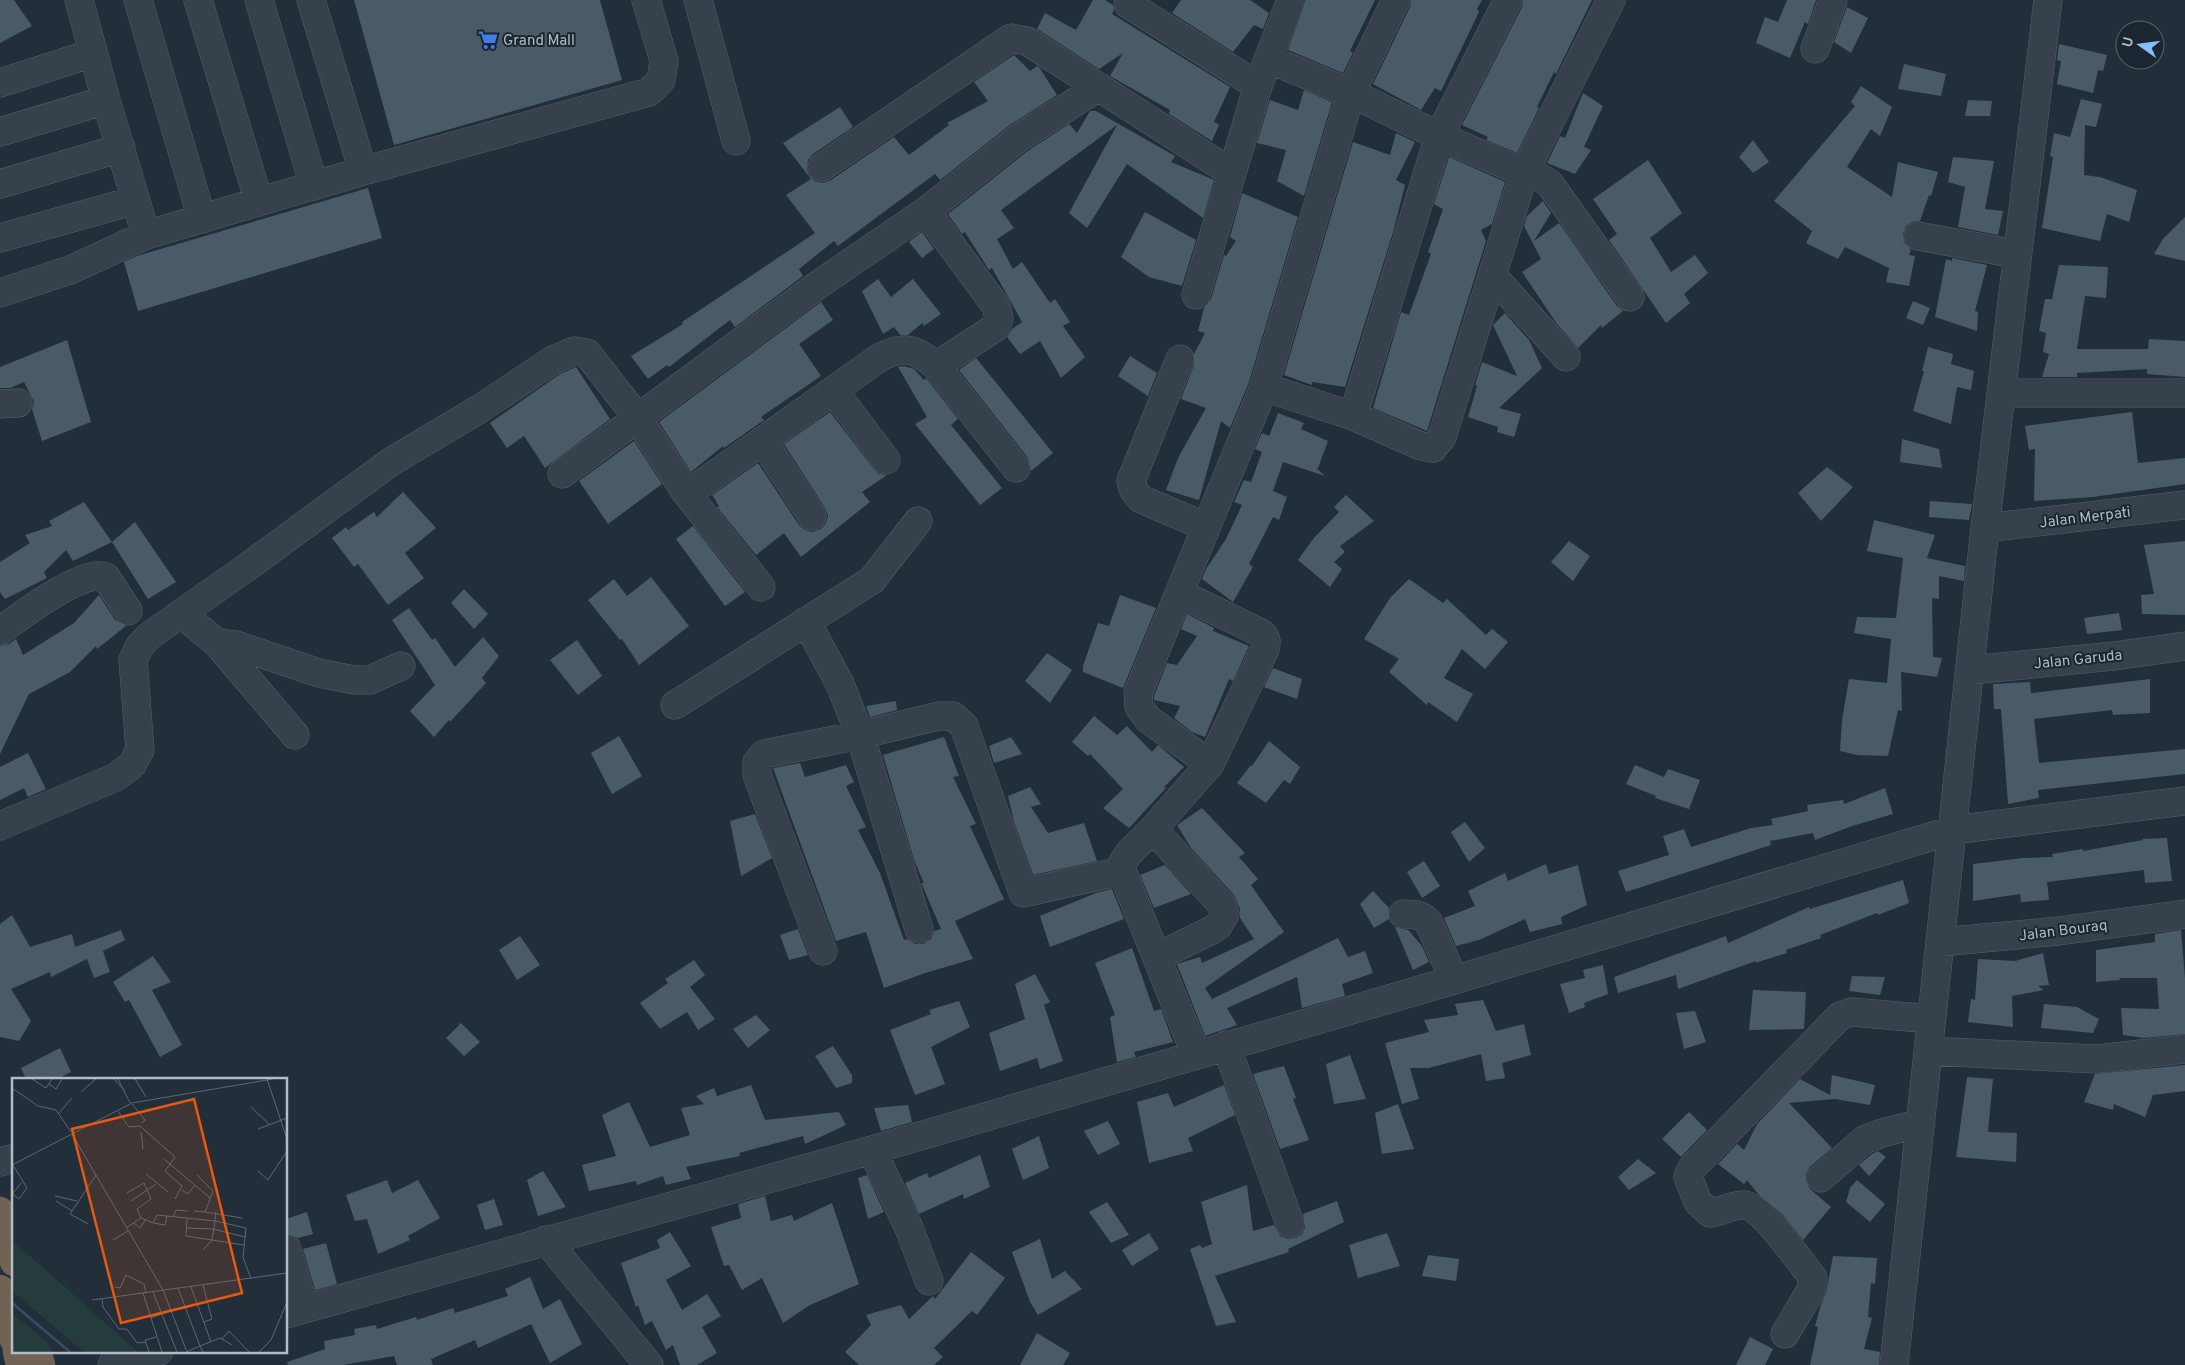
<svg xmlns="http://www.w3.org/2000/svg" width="2185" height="1365" font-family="Overpass,sans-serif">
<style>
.building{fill:#4a5a67}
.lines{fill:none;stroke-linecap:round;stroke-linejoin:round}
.minor-casing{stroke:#545f69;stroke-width:29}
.highway-casing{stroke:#414c56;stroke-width:29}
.minor{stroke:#36414b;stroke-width:28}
.highway{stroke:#716253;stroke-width:28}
.labels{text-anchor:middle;stroke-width:4;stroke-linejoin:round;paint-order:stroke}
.poi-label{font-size:15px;fill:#b1bcc7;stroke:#1b2630;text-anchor:start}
.street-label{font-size:15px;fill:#b1bcc7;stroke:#1b2630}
.inset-river{fill:none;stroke:#364d62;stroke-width:2.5}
.inset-road{fill:none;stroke:#5b6773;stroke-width:1}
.view{fill:#e8590c;fill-opacity:0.15;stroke:#e8590c;stroke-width:2.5}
.inset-edge{fill:none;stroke:#b1bcc7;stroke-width:2.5}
</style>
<rect width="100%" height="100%" fill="#222f3b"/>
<path class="building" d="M0 0H14L32 26 0 43Z
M354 0H600L622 80 394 145Z
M1093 0H1105L1113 5 1114 10 1112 14 1230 87 1214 122 1219 125 1212 141 1169 114 1170 110 1110 76 1123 53 1099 69 1037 29 1045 13 1076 30Z
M1181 0H1250L1269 13 1263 29 1254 25 1233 52 1172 13Z
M1306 0H1375L1350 51 1353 53 1343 73 1288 50Z
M1411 0H1482L1477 9 1479 12 1441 91 1435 88 1421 110 1373 84 1410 7Z
M1523 0H1592L1556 74 1554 72 1537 107 1539 108 1517 153 1486 140 1488 137 1462 125 1522 7Z
M1787 0H1816L1808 24 1805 22 1790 58 1756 43 1765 17 1778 22Z
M1847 7 1868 18 1851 53 1834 42Z
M2059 44 2107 55 2103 71 2098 70 2093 93 2057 84 2061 61 2057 60Z
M1014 55 1030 71 1037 66 1039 67 1057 95 1010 125 940 180 935 174 838 246 834 241 799 269 803 276 735 327 730 320 669 367 667 365 648 379 631 356 683 324 682 322 815 233 786 195 811 179 783 143 840 107 853 127 813 154 808 160 807 169 809 175 815 181 823 183 831 180 894 137 909 155 949 125 947 123 988 101 974 82Z
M1904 64 1946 74 1941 96 1898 89Z
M1861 86 1892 107 1880 136 1871 129 1847 167 1892 197 1898 162 1938 172 1931 196 1929 195 1920 221 1912 222 1906 226 1903 233 1904 242 1911 250 1909 255 1915 256 1909 286 1886 282 1889 268 1845 247 1838 259 1806 243 1812 231 1774 201 1855 106 1851 102Z
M1304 90 1332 102 1304 196 1277 181 1286 150 1257 143 1270 100 1298 110Z
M1583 93 1603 106 1584 147 1591 150 1575 174 1547 163 1560 136 1565 138Z
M2081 99 2102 104 2096 127 2085 125 2084 175 2100 177 2137 190 2129 222 2107 214 2100 241 2042 228 2053 157 2050 156 2054 133 2070 137Z
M1968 100 1992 101 1990 116H1965Z
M1090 111H1096L1175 156 1171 162 1214 180 1203 218 1127 164 1087 228 1069 213 1117 125 1001 210 1014 228 997 239 1013 269 1022 262 1050 303 1055 299 1070 322 1063 326 1085 357 1061 378 1040 341 1020 354 1007 337 1012 329 1022 322 992 268 989 270 965 232 962 234 948 214 1029 150 1069 124 1077 133Z
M1396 133 1415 142 1396 180 1405 185 1394 229 1345 387 1312 382V385L1284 375 1353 142 1390 155Z
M1753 140 1769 162 1753 173 1739 157Z
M1449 157 1505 182 1492 224 1481 230 1486 241 1427 431 1373 408 1401 312 1409 315 1431 254 1428 252 1443 209 1434 204Z
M1953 157 1994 161 1985 209 2003 211 1998 235 1958 227 1965 187 1948 182Z
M1648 160 1682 213 1650 238 1671 272 1695 255 1708 273 1684 294 1690 303 1666 323 1609 240 1617 234 1593 199Z
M368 188 382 238 138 311 124 262 137 256Z
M1242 193 1298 217 1249 382 1230 428 1221 421 1199 500 1166 490 1178 458 1206 408 1181 399 1194 365V354L1205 333 1198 331 1204 308 1211 299 1224 255 1226 256 1236 241 1230 237Z
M1543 201 1551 213 1534 241 1559 223 1617 306 1623 311 1602 328 1601 325 1578 348 1557 324 1522 272 1541 259 1524 226 1527 216Z
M1145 212 1196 240 1182 286 1149 277 1121 257Z
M2185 217V261L2154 254 2163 239Z
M922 232 934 249 922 258 909 242Z
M1952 258 1987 265 1975 311 1978 312 1977 331 1935 317 1946 259 1952 261Z
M2059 265 2108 267 2106 298 2085 296 2077 349H2148L2149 339 2185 341V377L2147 374V369L2077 373V377H2042L2049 354 2043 352 2046 333 2039 331 2045 299H2052Z
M878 279 891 297 913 279 941 314 924 326 922 323 908 335H900L894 327 883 334 862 291Z
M1913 301 1930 308 1923 325 1906 318Z
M821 302 833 320 799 344 821 376 761 417 764 420 724 448 723 446 691 472 659 422Z
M1505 313 1529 340 1542 368 1499 408 1521 414 1514 437 1497 432 1498 427 1468 417 1477 386 1475 385 1482 362 1517 376 1493 325Z
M67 340 91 422 42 441 32 409 34 402 24 382 10 388H0V367Z
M1928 347 1953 354 1951 364 1974 371 1971 390 1957 387 1951 424 1913 411 1924 371H1922Z
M1130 356 1157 373 1148 396 1118 376Z
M976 358 1053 453 1031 471 1028 458 959 370Z
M904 366 914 369 924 380 926 378 958 419 951 425 1002 488 980 505 915 424 927 417 898 367Z
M576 367 610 419 545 468 524 436 507 448 490 423 560 374Z
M830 412 874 469 879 474 887 475 862 492 870 502 801 557 784 533 756 555 717 507 719 506 712 495 758 463 799 525 805 530 812 532 821 529 826 523 828 516 825 508 784 444Z
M2132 412 2138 463 2185 458V484L2093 497 2034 501 2035 449 2029 450 2025 426Z
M1278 413 1304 423 1301 429 1328 441 1318 468H1316L1325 476 1283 462 1273 491 1287 497 1279 520 1273 517 1249 564 1253 567 1233 602 1202 579 1206 569 1226 539 1242 505 1234 502 1244 480 1251 482 1262 452 1255 449 1262 433 1269 436Z
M1902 439 1939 449 1942 468 1900 462Z
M634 441 662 484 608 524 579 481Z
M1827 467 1853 487 1821 521 1798 493Z
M403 492 436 528 405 553 424 578 388 605 358 564 354 567 332 538 346 527 348 530 374 512 377 517Z
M1346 495 1374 521 1340 546 1345 552 1334 562 1342 569 1330 587 1298 560 1313 539 1339 512 1334 507Z
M1930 501 1972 504 1969 520 1929 517Z
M84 502 112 542 73 561 66 550 44 572 47 578 5 599 0 592V562L30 543 25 535 52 526 49 521Z
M1874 520 1935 535 1927 558 1965 566 1964 581 1939 576V599L1932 598 1933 657 1942 658 1937 677 1901 672 1902 711 1898 710 1888 756 1857 755 1840 751 1842 720 1849 679 1887 683 1891 639 1854 633 1857 617 1896 618 1903 558 1867 551Z
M135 522 176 582 148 599 112 542Z
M693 526 745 592 725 606 676 539Z
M1569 541 1590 556 1573 581 1551 562Z
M2185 541V615L2142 614 2141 595 2154 594 2144 545Z
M651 577 689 626 639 665 622 639 620 640 588 600 614 579 627 596Z
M1409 579 1443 603 1447 599 1486 635 1492 629 1508 642 1485 669 1462 649 1444 678 1473 694 1457 722 1428 702 1427 705 1389 672 1399 659 1364 639 1390 598Z
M464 589 488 614 474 629 451 603Z
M99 595 115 620 126 626 97 649 96 646 70 672 29 694 0 754V646L9 644 16 639 23 655 74 623Z
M1120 595 1156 608 1123 688 1083 672V666L1098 623 1109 626Z
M409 608 432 640 435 638 455 667 483 637 499 656 482 678 486 683 450 722 449 720 434 737 410 711 435 685 392 620Z
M2119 613 2122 630 2087 634 2084 618Z
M1187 614 1214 628 1213 631 1249 646 1233 681 1229 679 1205 737 1192 732 1174 718 1180 706 1154 700V696L1167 663 1177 665 1197 636 1181 629Z
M577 640 602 676 578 695 550 660Z
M1047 653 1072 670 1050 703 1025 681Z
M1273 668 1302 679 1297 699 1264 687Z
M2150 679V713L2113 715 2112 710 2034 719 2039 763 2185 749V774L2038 790 2039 798 2008 804 2001 709H1994L1993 684 2030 682 2031 693Z
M896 701 897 710 870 717 866 706Z
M1094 716 1117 735 1127 726 1152 752 1158 745 1184 767 1164 787 1166 788 1129 828 1103 808 1123 789 1090 754 1088 756 1072 742Z
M619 736 642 776 612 794 591 753Z
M944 737 959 776 953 777 976 824 970 826 1004 899 955 921 973 959 925 973 884 988 866 932 836 941 773 768 800 763 805 777 846 765 854 782 846 786 866 827 858 830 880 873 904 940 907 939 915 944H923L931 939 934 931 941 929 923 887 921 883H924L914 860 883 755Z
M1011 737 1022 754 994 763 989 746Z
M1269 741 1300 767 1290 784 1284 780 1266 803 1237 783 1251 765 1252 766Z
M28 753 46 789 28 797 24 788 0 800V767Z
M1635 765 1664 777 1668 769 1700 780 1689 809 1655 798 1656 796 1626 784Z
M1030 787 1041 804 1031 807 1048 833 1084 823 1097 861 1033 875 1014 822 1008 796Z
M1885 788 1893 814 1852 826 1815 840 1813 833 1770 841 1771 845 1626 892 1618 871 1669 855 1663 836 1684 829 1691 847 1751 828 1773 825 1771 819 1808 811 1807 805 1843 800 1844 804Z
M1202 808 1245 853 1239 857 1258 879 1251 885 1284 932 1205 988 1212 999 1338 938 1348 957 1365 951 1373 973 1342 984 1345 996 1302 1008 1297 977 1227 1008 1237 1025 1205 1036 1177 964 1200 957 1202 963 1254 939 1240 918V909L1234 895 1191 848 1177 825Z
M755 814 772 858 741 876 730 821Z
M1465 822 1485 848 1469 862 1451 832Z
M2167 838 2172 881 2145 883 2144 870 2047 882 2049 900 2021 902 2020 894 1973 901V864L2023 858 2053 857 2052 854 2083 849V851L2143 840V839Z
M1424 861 1440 886 1422 898 1407 872Z
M1546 864 1549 874 1578 865 1587 905 1561 917 1562 924 1530 932 1525 919 1479 940 1456 946 1444 918 1475 906 1468 891 1505 873 1508 881Z
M1165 865 1191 894 1154 908 1140 875Z
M1903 880 1909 903 1878 915 1877 913 1820 935 1821 938 1786 950 1787 953 1755 963 1756 961 1678 989 1676 975 1618 993 1614 977 1726 936 1728 943 1809 907 1810 909Z
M1112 889 1124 919 1050 947 1040 916 1096 893Z
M1373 891 1389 908V919L1374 928 1360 904Z
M12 915 30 947 72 934 75 947 121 930 125 940 103 951 110 972 94 978 87 959 51 977 50 972 11 989 31 1021 19 1041 0 1037V924Z
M1395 927 1408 930 1422 946 1429 962 1413 970Z
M798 929 808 955 789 960 780 935Z
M2181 930 2185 978V1034L2144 1038 2123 1035 2121 1008 2159 1009 2157 978H2119L2120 980 2096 982V950L2155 942V934Z
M520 936 540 965 517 980 499 950Z
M1132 948 1154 1011 1161 1009 1173 1042 1134 1052 1136 1057 1117 1062 1110 1017 1115 1015 1095 963Z
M2043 953 2049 985 2038 986 2044 990 2012 996 2013 1027 1968 1022 1971 999 1975 1000 1978 959 2015 961Z
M153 956 171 982 152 990 182 1045 160 1057 129 1000 125 1002 113 982Z
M694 960 705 975 690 987 715 1019 698 1030 687 1012 660 1029 640 1003 668 983 665 979Z
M1603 965 1608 994 1584 1003 1585 1007 1569 1013 1560 984 1585 978 1583 970Z
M1035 974 1050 1002 1044 1005 1063 1061 1040 1069 1037 1058 1000 1071 989 1033 1025 1019 1015 984Z
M1852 976 1885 977 1880 995 1849 991Z
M1753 990 1806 992 1804 1029 1749 1030Z
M1483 1000 1496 1031 1524 1024 1531 1055 1502 1063 1505 1078 1486 1081 1481 1054 1429 1068H1410L1419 1099 1402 1104 1385 1043 1429 1032 1424 1020 1458 1015 1455 1004Z
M959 1001 970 1027 931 1047 945 1084 915 1095 890 1030 931 1014 929 1010Z
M2044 1004 2077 1007 2099 1019 2093 1033 2041 1028Z
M1695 1011 1706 1042 1684 1049 1676 1013Z
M756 1015 770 1030 748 1048 733 1029Z
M461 1023 480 1042 464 1056 446 1038Z
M833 1046 852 1075V1083L836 1088 815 1056Z
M60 1048 71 1072 57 1079H26L21 1068Z
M1350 1055 1366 1099 1334 1104 1326 1064Z
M2185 1065V1091L2153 1095 2145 1117 2114 1104 2113 1110 2084 1102 2095 1074Z
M1284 1066 1296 1098 1293 1099 1309 1140 1280 1149 1253 1074Z
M1832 1075 1875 1085 1870 1105 1835 1099 1789 1103 1832 1148 1810 1167 1806 1174V1181L1810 1189 1831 1207 1803 1240 1782 1214 1759 1195 1747 1180 1744 1184 1718 1164 1737 1144 1744 1150 1757 1124 1800 1079 1830 1095Z
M1967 1077 1993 1079 1988 1132 2017 1133 2016 1162 1956 1157Z
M751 1085 765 1120 839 1112 846 1125 805 1144 803 1136 739 1153 740 1156 686 1167 691 1179 666 1185 663 1176 637 1185 636 1181 589 1191 582 1165 616 1156 602 1115 629 1102 650 1147 690 1135 681 1108 704 1104 696 1096 714 1088 717 1096Z
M1224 1085 1235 1115 1188 1138 1193 1151 1149 1163 1137 1102 1168 1093 1174 1107Z
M1398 1104 1414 1149 1382 1154 1375 1113Z
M908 1105 912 1122 881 1131 874 1108Z
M1689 1112 1707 1130 1681 1157 1662 1139Z
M1108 1121 1120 1144 1098 1155 1084 1131Z
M1039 1136 1049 1168 1023 1180 1012 1149Z
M1878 1151 1886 1157 1869 1176 1859 1165 1872 1154Z
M980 1155 990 1187 964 1199 963 1194 919 1214 905 1183 927 1173 929 1178Z
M1638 1159 1656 1173 1629 1190 1618 1177Z
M543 1171 566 1207 538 1216 527 1180Z
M867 1175 884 1212 868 1219 858 1178Z
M387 1180 392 1193 418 1180 440 1218 408 1236 410 1240 378 1254 367 1219 355 1221 346 1195Z
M1857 1180 1885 1204 1870 1222 1846 1202 1850 1188Z
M1247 1185 1253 1231 1274 1225 1280 1236 1288 1239 1296 1238 1302 1234 1305 1227 1303 1214 1337 1201 1344 1222 1288 1249 1289 1252 1215 1276 1236 1322 1216 1326 1190 1249 1200 1245 1202 1248 1212 1244 1201 1202Z
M765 1196 771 1221 792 1215 794 1221 832 1203 859 1284 810 1305 783 1323 762 1278 742 1290 729 1265 724 1266 711 1227 741 1218 738 1204Z
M494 1199 503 1225 485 1230 477 1205Z
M1107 1202 1129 1235 1111 1243 1089 1212Z
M307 1212 313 1234 298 1238 286 1234V1219Z
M670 1232 691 1266 666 1280 682 1310 707 1294 721 1316 702 1327 717 1353 697 1365H680L673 1345 666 1350 652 1321 645 1325 638 1305 636 1307 621 1263 660 1248 657 1240Z
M1149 1233 1159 1249 1132 1266 1122 1250Z
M1387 1233 1400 1266 1358 1278 1349 1245Z
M1040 1239 1052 1279 1065 1271 1082 1289 1038 1315 1030 1302 1012 1252Z
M326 1243 337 1284 315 1290 303 1249Z
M971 1252 1005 1278 977 1315 972 1311 934 1348 943 1357 934 1365H859L845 1352 871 1325 866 1315 901 1305 909 1319 933 1296 935 1299Z
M1428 1255 1459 1259 1456 1281 1422 1276Z
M1833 1256 1877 1258 1875 1284 1871 1283 1868 1317 1872 1318 1864 1349 1880 1352 1879 1365H1810L1818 1327 1815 1326 1821 1304 1826 1293Z
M530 1277 543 1309 560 1299 582 1344 550 1363 531 1324 478 1348 475 1340 431 1359 433 1365H397L394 1356 343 1365H288L287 1362 325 1349 324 1341 355 1335 354 1329 376 1325 377 1329 416 1317 417 1320 453 1308 455 1313 508 1296 505 1289Z
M1037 1333 1070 1353 1063 1365H1020Z
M1750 1337 1773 1349 1765 1365H1736Z"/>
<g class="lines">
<defs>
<path id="minor" d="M79 0 106 100 146 235
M138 0 202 219
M198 0 259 202
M259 0 314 186
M311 0 363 171
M698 0 736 141
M1396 0 1351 93 1439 136 1524 173 1538 176 1550 184 1630 297
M1128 4 1258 86
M1815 49 1833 0
M0 83 93 53
M0 132 106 100
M822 167 1011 38 1027 41 1232 173 1196 295
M1232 173 1258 86 1291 0
M0 184 121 148
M926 211 996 306 999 318 996 327 936 366
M1918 236 2016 254
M0 238 136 200
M1493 276 1566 357
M0 293 70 270 146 235 363 171 649 92 661 80 664 61 646 0
M1180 359 1131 481 1134 491 1141 499 1206 527
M1264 387 1353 416 1421 446 1433 448 1442 437 1524 173 1611 0
M834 391 886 460
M2001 393H2185
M0 404 18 403
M1353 416 1439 136 1508 0
M763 441 812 516
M562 474 822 282 926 211 1020 137 1099 87
M687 494 761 587
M1985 528 2185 505
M1179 593 1261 633C1267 638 1267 642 1265 649L1210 764
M182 614 217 643 295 735
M806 621 840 684 860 735 919 929
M0 631C19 617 85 567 106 577L128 611
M217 643 236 645 319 673 354 680H370L401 666
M1971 670 2114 656 2185 646
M675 705 872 580 918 521
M0 826 116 777 132 765 140 750 133 660 139 647 149 636 243 570 392 461 481 408 553 360 574 351 587 353 637 417 687 494 879 358C905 344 915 349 936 366L1016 468
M1153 829 1222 905 1225 914 1218 926 1212 930 1157 957
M1403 914C1413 914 1422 914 1429 923L1454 980
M1941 942 2059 931 2185 914
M823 951 757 775V762L764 754 860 735 939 716H953L964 726 1023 893 1122 871
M1226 1045 1290 1224
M1928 1051 2098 1059 2185 1049
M1196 1055 1122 871 1123 862 1129 853 1153 829 1210 764 1148 719 1139 707 1138 693 1264 387 1351 93 1268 59
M872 1150 909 1228 929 1281
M0 1162 14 1158
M1821 1178 1864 1140 1882 1133 1921 1123
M546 1240 649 1365
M287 1249 304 1308
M286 1314 872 1150 1454 980 1953 830 2185 801
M1785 1334 1811 1290 1813 1278C1800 1262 1763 1207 1744 1205 1734 1204 1721 1212 1710 1213L1698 1202 1688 1177 1692 1168 1840 1016 1852 1012 1931 1019
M112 1365 159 1351
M1894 1365 1985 528 2048 0"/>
<path id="highway" d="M0 1211 14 1262
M0 1289 14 1340
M17 1351 20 1365
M37 1351 41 1365"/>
</defs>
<use href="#minor" class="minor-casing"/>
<use href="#highway" class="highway-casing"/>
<use href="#minor" class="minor"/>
<use href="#highway" class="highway"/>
</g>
<defs>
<symbol id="supermarket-bare" viewBox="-9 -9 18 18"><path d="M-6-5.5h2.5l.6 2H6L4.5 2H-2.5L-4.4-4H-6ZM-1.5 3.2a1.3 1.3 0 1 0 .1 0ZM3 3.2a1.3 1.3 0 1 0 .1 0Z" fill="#3f7fe0" stroke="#1b2630" stroke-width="2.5" paint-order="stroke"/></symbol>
</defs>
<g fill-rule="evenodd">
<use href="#supermarket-bare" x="474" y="26" width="28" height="28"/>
</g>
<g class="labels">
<g class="poi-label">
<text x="503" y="45">Grand Mall</text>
</g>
<g class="street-label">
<text transform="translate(2085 517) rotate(-7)" y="5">Jalan Merpati</text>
<text transform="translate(2078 659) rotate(-6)" y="5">Jalan Garuda</text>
<text transform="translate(2063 930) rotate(-7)" y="5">Jalan Bouraq</text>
</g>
</g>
<g transform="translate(12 1078)">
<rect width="275" height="275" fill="#222f3b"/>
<path d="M0 162 118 267 127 274H72L0 213ZM0 235 36 265 40 274H0Z" fill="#243c3c"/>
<path class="inset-river" d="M0 225 58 274"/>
<path class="inset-road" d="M20 1 34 10 40 1M102 1 113 13M106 1 118 25M123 1 134 19M255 1 275 61M37 6 44 11 50 1M0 10 26 28 44 32 59 54M69 14 84 1M120 26 133 42 130 45M239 29 258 47M105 32 117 49 128 48 163 79 153 93 170 108 163 121M47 35 60 20M246 51 275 40M129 54 131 71M60 56 151 212 175 274M152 81 198 120M0 87 120 25 261 1M246 93 256 102 275 73M134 96 156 114M170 112 176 116 183 107M115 115 132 105 139 121 125 131 129 140M0 116 10 104M1 116 7 121 15 110 1 87M43 118 65 123M44 123 60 133M119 123 144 106M182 133 193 134 201 113 185 97M193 134 230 140M161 139 164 132 176 133M175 141 174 158 232 167M122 145 128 150 134 141M141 145 153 147 155 138M76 146 58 136 84 97M114 150 129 140 141 145 145 137 203 143 204 134M175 150 201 151 233 159M101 162 116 153M191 172 200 162 203 143 234 150 231 179 239 201M191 207 200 241 192 244M103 209 108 210 114 197 132 206 134 215M179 209 199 264M166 210 188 268 174 274M141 214 165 274M131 215 150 274M90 221 91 229 107 251H115L125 265 134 264M80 222 275 195M138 240 159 233M210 261 217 253 237 274M137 274 133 262 144 259M191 274 188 268 208 260 220 267M247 274 259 262 275 224"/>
<path class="view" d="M182 21 230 215 109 245 60 51Z"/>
<rect width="275" height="275" class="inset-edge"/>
</g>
<g transform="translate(2140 45) rotate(284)"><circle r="24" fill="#1b2630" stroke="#57626c"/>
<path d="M0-4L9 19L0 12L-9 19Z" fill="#86bef7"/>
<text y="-8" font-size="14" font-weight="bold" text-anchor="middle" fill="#b1bcc7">U</text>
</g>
</svg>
